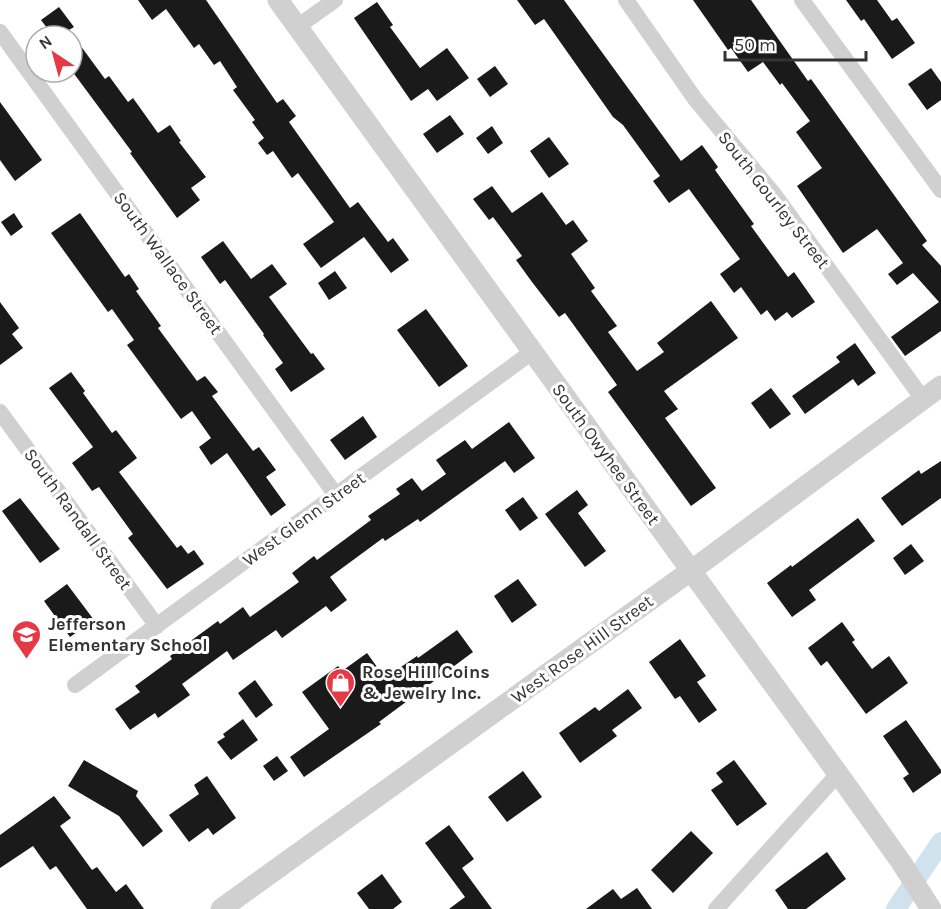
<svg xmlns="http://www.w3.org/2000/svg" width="941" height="909" font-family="Karla,sans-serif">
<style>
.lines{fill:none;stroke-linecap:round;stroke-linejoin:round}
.canal{stroke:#cfe2ee;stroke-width:20}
.building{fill:#1a1a1a}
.minor{stroke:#d0d0d0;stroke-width:16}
.tertiary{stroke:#d0d0d0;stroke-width:21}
.labels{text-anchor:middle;stroke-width:6;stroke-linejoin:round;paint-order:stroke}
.street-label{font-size:18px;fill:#333;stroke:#fff}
.poi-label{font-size:18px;font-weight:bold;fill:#333;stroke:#fff;text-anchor:start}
</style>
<rect width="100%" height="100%" fill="#fff"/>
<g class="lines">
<path class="canal" d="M896 909 941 842"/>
</g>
<path class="building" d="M138 0H206L277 103 283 99 296 116 289 122 350 208 358 202 388 242 393 238 409 260 391 273 364 237 321 268 303 244 334 222 298 173 292 178 273 151 267 155 258 143 264 138 252 122 255 120 233 90 237 87 220 61 214 65 199 44 194 48 166 9 152 20Z
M517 0H564L681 161 702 145 718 167 715 170 754 224 751 226 788 277 794 272 815 302 792 318 787 312 775 321 767 310 761 315 741 287 734 293 720 274 740 259 689 189 669 203 653 181 660 176 623 125 613 117 544 19 535 25Z
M693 0H751L808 81 811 79 927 241 922 245 941 266V331L905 356 891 337 939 302 913 273 897 285 888 274 903 263 877 229 843 253 797 186 822 168 796 132 810 121 782 83 780 85 763 62 748 72 731 48 728 50Z
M846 0H877L892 21 897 18 915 43 892 59 864 19 861 21Z
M377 2 393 25 390 27 420 68 447 48 469 78 437 101 428 89 411 101 354 18Z
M59 7 74 27 69 30 105 79 109 76 128 102 133 98 158 133 170 125 181 141 179 142 206 177 191 188 200 200 177 218 130 153 132 152 72 71V36H53L41 20Z
M495 66 508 84 490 97 477 79Z
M931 68 941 82V100L927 110 908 84Z
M0 102 42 160 15 181 0 160Z
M450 115 464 134 437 153 423 134Z
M492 126 503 143 488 154 476 138Z
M549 137 569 164 549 178 530 151Z
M492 186 512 213 542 192 566 225 573 220 588 241 571 254 595 288 591 291 617 326 608 332 637 371 664 352 657 343 711 301 738 338 664 391 678 409 665 418 716 488 691 506 608 392 617 385 565 313 559 317 532 282 516 260 522 256 493 217 489 220 473 199Z
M14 213 23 227 11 236 1 222Z
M80 213 125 277 129 274 139 289 136 291 161 326 158 328 197 381 205 376 218 392 212 396 253 451 259 447 276 470 266 477 286 505 271 516 227 453 211 465 199 447 211 438 192 411 181 419 127 345 134 340 112 309 108 312 51 233Z
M223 241 251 279 272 264 287 284 269 297 311 354 313 353 325 369 291 392 275 369 283 363 263 335 264 334 225 280 220 284 201 257Z
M335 271 347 288 329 300 318 283Z
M0 302 19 328 12 334 23 348 0 365Z
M426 309 468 366 439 387 397 330Z
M855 343 876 373 858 386 853 379 805 414 792 396 840 362 836 357Z
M71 372 85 391 83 393 112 433 116 430 137 458 119 472 177 548 181 545 188 554 194 550 204 564 167 589 128 538 133 534 99 487 92 491 72 463 93 447 49 388Z
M771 388 791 414 770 429 751 403Z
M363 416 377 437 345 460 330 440Z
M509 422 535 458 514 473 505 461 420 522 418 519 385 541 383 538 330 577 347 600 331 612 326 606 282 638 276 630 233 660 227 651 182 684 190 695 158 718 155 713 130 730 115 709 140 692 135 686 172 659 170 656 218 621 220 624 243 607 250 617 299 582 292 573 314 556 317 560 371 520 368 516 400 494 396 489 412 478 422 491 446 474 436 460 465 440 472 449Z
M941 461V498L902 526 881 498 919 470 921 474Z
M577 490 588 505 578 513 606 551 585 567 545 514Z
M523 497 538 518 520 531 505 510Z
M20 498 60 549 40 563 2 511Z
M858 518 875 541 809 590 816 600 792 617 767 583 791 565 792 567Z
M911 544 924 561 905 575 893 558Z
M518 579 537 605 512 623 494 596Z
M67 584 94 620 70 637 44 601Z
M842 622 855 640 852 642 872 669 889 656 908 683 866 714 827 661 821 666 808 648Z
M457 630 473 652 379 722 381 724 304 777 290 757 329 729 302 692 338 666 342 671 367 653 385 678 417 656 418 658Z
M680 639 706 676 697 682 717 710 699 723 680 696 675 699 649 662Z
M255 680 273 705 256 718 238 693Z
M628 689 642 708 612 730 617 736 580 763 559 733 595 707 599 711Z
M243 719 258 740 231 760 217 742 225 737 223 734Z
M906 720 941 770V773L913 793 903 778 909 774 883 736Z
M277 756 288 771 274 781 263 766Z
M84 760 138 791 136 796 163 831 143 847 119 816 68 786Z
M734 760 767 804 737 826 711 790 723 782 716 773Z
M523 771 542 797 507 822 488 797Z
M207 776 236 818 213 835 208 828 189 842 169 815 199 794 194 785Z
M54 796 71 818 60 826 92 870 97 867 116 892 126 884 144 909H87L56 866 50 870 33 846 0 868V835Z
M449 825 474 859 462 868 492 909H449L465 897 425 843Z
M691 831 713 853 673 893 651 870Z
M827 852 846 879 806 909H788L775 890Z
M382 874 402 902 393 909H369L357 893Z
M637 888 652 909H586L613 889 621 899Z"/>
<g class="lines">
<path class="minor" d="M626 0 695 99 773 193 923 399
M802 0 941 190
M297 27 335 0
M0 32 336 495
M0 412 157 626
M75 685 532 352
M716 909 838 774"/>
<path class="tertiary" d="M278 0 844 782 901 862 931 909
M221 909 707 559 941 386"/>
</g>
<defs>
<symbol id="school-pin" viewBox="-11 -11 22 30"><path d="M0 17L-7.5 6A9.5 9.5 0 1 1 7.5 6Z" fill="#e63946" stroke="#fff"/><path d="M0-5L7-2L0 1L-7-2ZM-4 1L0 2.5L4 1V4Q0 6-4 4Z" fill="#fff"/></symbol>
<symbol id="shop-pin" viewBox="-11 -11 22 30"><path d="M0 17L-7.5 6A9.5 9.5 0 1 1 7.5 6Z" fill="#e63946" stroke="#fff"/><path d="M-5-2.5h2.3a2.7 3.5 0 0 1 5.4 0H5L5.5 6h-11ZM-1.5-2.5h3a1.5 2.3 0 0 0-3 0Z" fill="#fff"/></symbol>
</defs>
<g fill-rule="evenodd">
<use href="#school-pin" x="10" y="618" width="33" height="45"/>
<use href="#shop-pin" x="324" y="666" width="33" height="45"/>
</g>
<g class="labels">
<g class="street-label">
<text transform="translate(774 200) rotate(52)" y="6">South Gourley Street</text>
<text transform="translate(168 263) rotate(54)" y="6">South Wallace Street</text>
<text transform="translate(606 454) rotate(54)" y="6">South Owyhee Street</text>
<text transform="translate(78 519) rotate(54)" y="6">South Randall Street</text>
<text transform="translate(304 519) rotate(-36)" y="6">West Glenn Street</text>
<text transform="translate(582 649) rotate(-36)" y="6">West Rose Hill Street</text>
</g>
<g class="poi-label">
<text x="48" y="630">Jefferson<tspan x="48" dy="21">Elementary School</tspan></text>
<text x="362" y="678">Rose Hill Coins<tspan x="362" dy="21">&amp; Jewelry Inc.</tspan></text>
</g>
</g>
<g transform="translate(54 54) rotate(324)"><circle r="28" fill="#ffffff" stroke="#adadad" stroke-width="1.5"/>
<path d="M0-4.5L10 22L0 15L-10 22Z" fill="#e63946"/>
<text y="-9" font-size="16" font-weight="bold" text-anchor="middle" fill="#333333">N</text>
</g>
<path d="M725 51v9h141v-9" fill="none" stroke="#333333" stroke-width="3"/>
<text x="734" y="51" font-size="18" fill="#333333" stroke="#ffffff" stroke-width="4.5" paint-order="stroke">50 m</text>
</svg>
